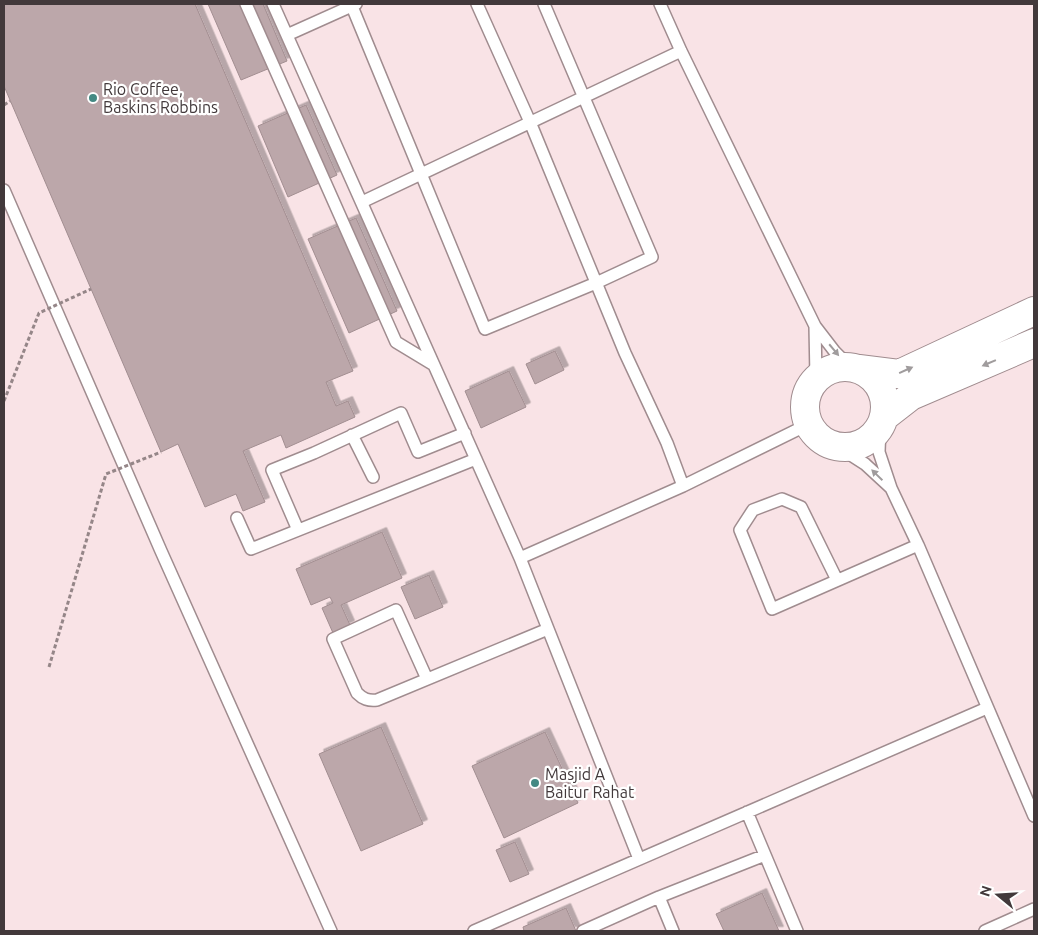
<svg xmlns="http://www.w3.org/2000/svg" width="1038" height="935" font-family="Ubuntu,sans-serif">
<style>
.building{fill:#bca7aa;stroke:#a28e91;filter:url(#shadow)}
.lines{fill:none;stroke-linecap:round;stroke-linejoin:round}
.lane-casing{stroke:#a08c8f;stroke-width:14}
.secondary-casing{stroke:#a08c8f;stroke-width:30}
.path{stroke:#958688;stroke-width:3;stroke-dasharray:4 2.5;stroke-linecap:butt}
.lane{stroke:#fff;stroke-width:11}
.secondary{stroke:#fff;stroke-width:28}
.path-bridge{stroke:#958688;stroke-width:3;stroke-dasharray:4 2.5;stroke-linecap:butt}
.oneway{fill:#a09c9d}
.poi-dot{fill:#438983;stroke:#fff;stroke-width:2}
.labels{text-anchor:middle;stroke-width:4.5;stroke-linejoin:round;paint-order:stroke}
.poi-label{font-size:16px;fill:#42393b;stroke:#fff;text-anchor:start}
</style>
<defs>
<filter id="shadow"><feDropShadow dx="4.5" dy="-4.5" stdDeviation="0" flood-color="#0004"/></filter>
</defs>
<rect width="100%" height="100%" fill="#f9e3e6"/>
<path class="building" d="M4 4H195L353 371 326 382 336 406 348 401 355 417 286 448 281 435 243 451 265 502 243 511 236 494 205 507 178 444 161 452 4 86Z
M208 4H263L287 61 241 80Z
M306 105 337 175 288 197 258 126Z
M356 218 397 311 349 333 308 239Z
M555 351 564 370 535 384 526 364Z
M509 371 526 407 481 428 465 391Z
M382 532 402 578 341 605 350 625 333 633 322 608 333 603 330 597 311 605 296 569Z
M429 575 443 607 415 619 401 587Z
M381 727 423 824 361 851 319 754Z
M545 732 578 803 504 838 472 766Z
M515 842 529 874 510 882 496 850Z
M762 893 779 931H724L716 914Z
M566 908 576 931H524L523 927Z"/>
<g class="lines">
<defs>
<path id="lane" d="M246 4 396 342 434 365
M273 4 520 558 683 486 809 424
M351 4 485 329 596 283 652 257 544 4
M477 4 530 122 625 353 667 443 683 486
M660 4 681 51 815 326
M287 35 356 4
M4 190 161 551 331 931
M362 202 681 51
M816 378 815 326 835 352 850 367
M352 435 373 477
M837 446 865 464 891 488 879 452 880 426
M891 488 918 545 1034 816
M237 518 251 549 476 459
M298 530 272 470 314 453 401 413 418 452 465 433
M520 558 639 859
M837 580 801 507 782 499 753 510 740 530 772 609 918 545
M427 679 396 610 333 639 357 693C363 699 368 701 377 700L548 629
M747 812 797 931
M659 897 673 931
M474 931 987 708
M583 931 659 897 765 855
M985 931 1034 909"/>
<path id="secondary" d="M805 407a40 40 0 1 1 80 0a40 40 0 1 1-80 0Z
M859 369 899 374 1034 311
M884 417 911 396 1034 343"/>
</defs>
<use href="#lane" class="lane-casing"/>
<use href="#secondary" class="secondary-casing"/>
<path class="path" d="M4 105 10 101"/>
<use href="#lane" class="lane"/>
<use href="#secondary" class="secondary"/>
<path class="path-bridge" d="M4 401 39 313 91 289
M49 667 106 474 161 452"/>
</g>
<defs><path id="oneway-solid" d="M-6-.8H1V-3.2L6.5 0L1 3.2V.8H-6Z" transform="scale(1.25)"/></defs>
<g class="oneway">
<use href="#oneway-solid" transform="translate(834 350) rotate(50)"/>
<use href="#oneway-solid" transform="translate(989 363) rotate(157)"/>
<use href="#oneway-solid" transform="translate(906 370) rotate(-24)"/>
<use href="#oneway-solid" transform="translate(877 475) rotate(-136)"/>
</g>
<g class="poi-dot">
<circle cx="93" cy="98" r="5"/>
<circle cx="535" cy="783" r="5"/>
</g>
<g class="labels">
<g class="poi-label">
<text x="103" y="95">Rio Coffee,<tspan x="103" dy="18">Baskins Robbins</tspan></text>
<text x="545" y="780">Masjid A<tspan x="545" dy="18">Baitur Rahat</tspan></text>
</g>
</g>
<rect width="1038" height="935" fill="none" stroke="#42393b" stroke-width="10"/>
<g transform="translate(998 895) rotate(288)" stroke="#ffffff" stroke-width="4" paint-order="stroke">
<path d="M0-4L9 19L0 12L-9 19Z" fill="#42393b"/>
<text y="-8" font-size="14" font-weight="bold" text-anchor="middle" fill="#42393b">N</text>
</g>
</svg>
